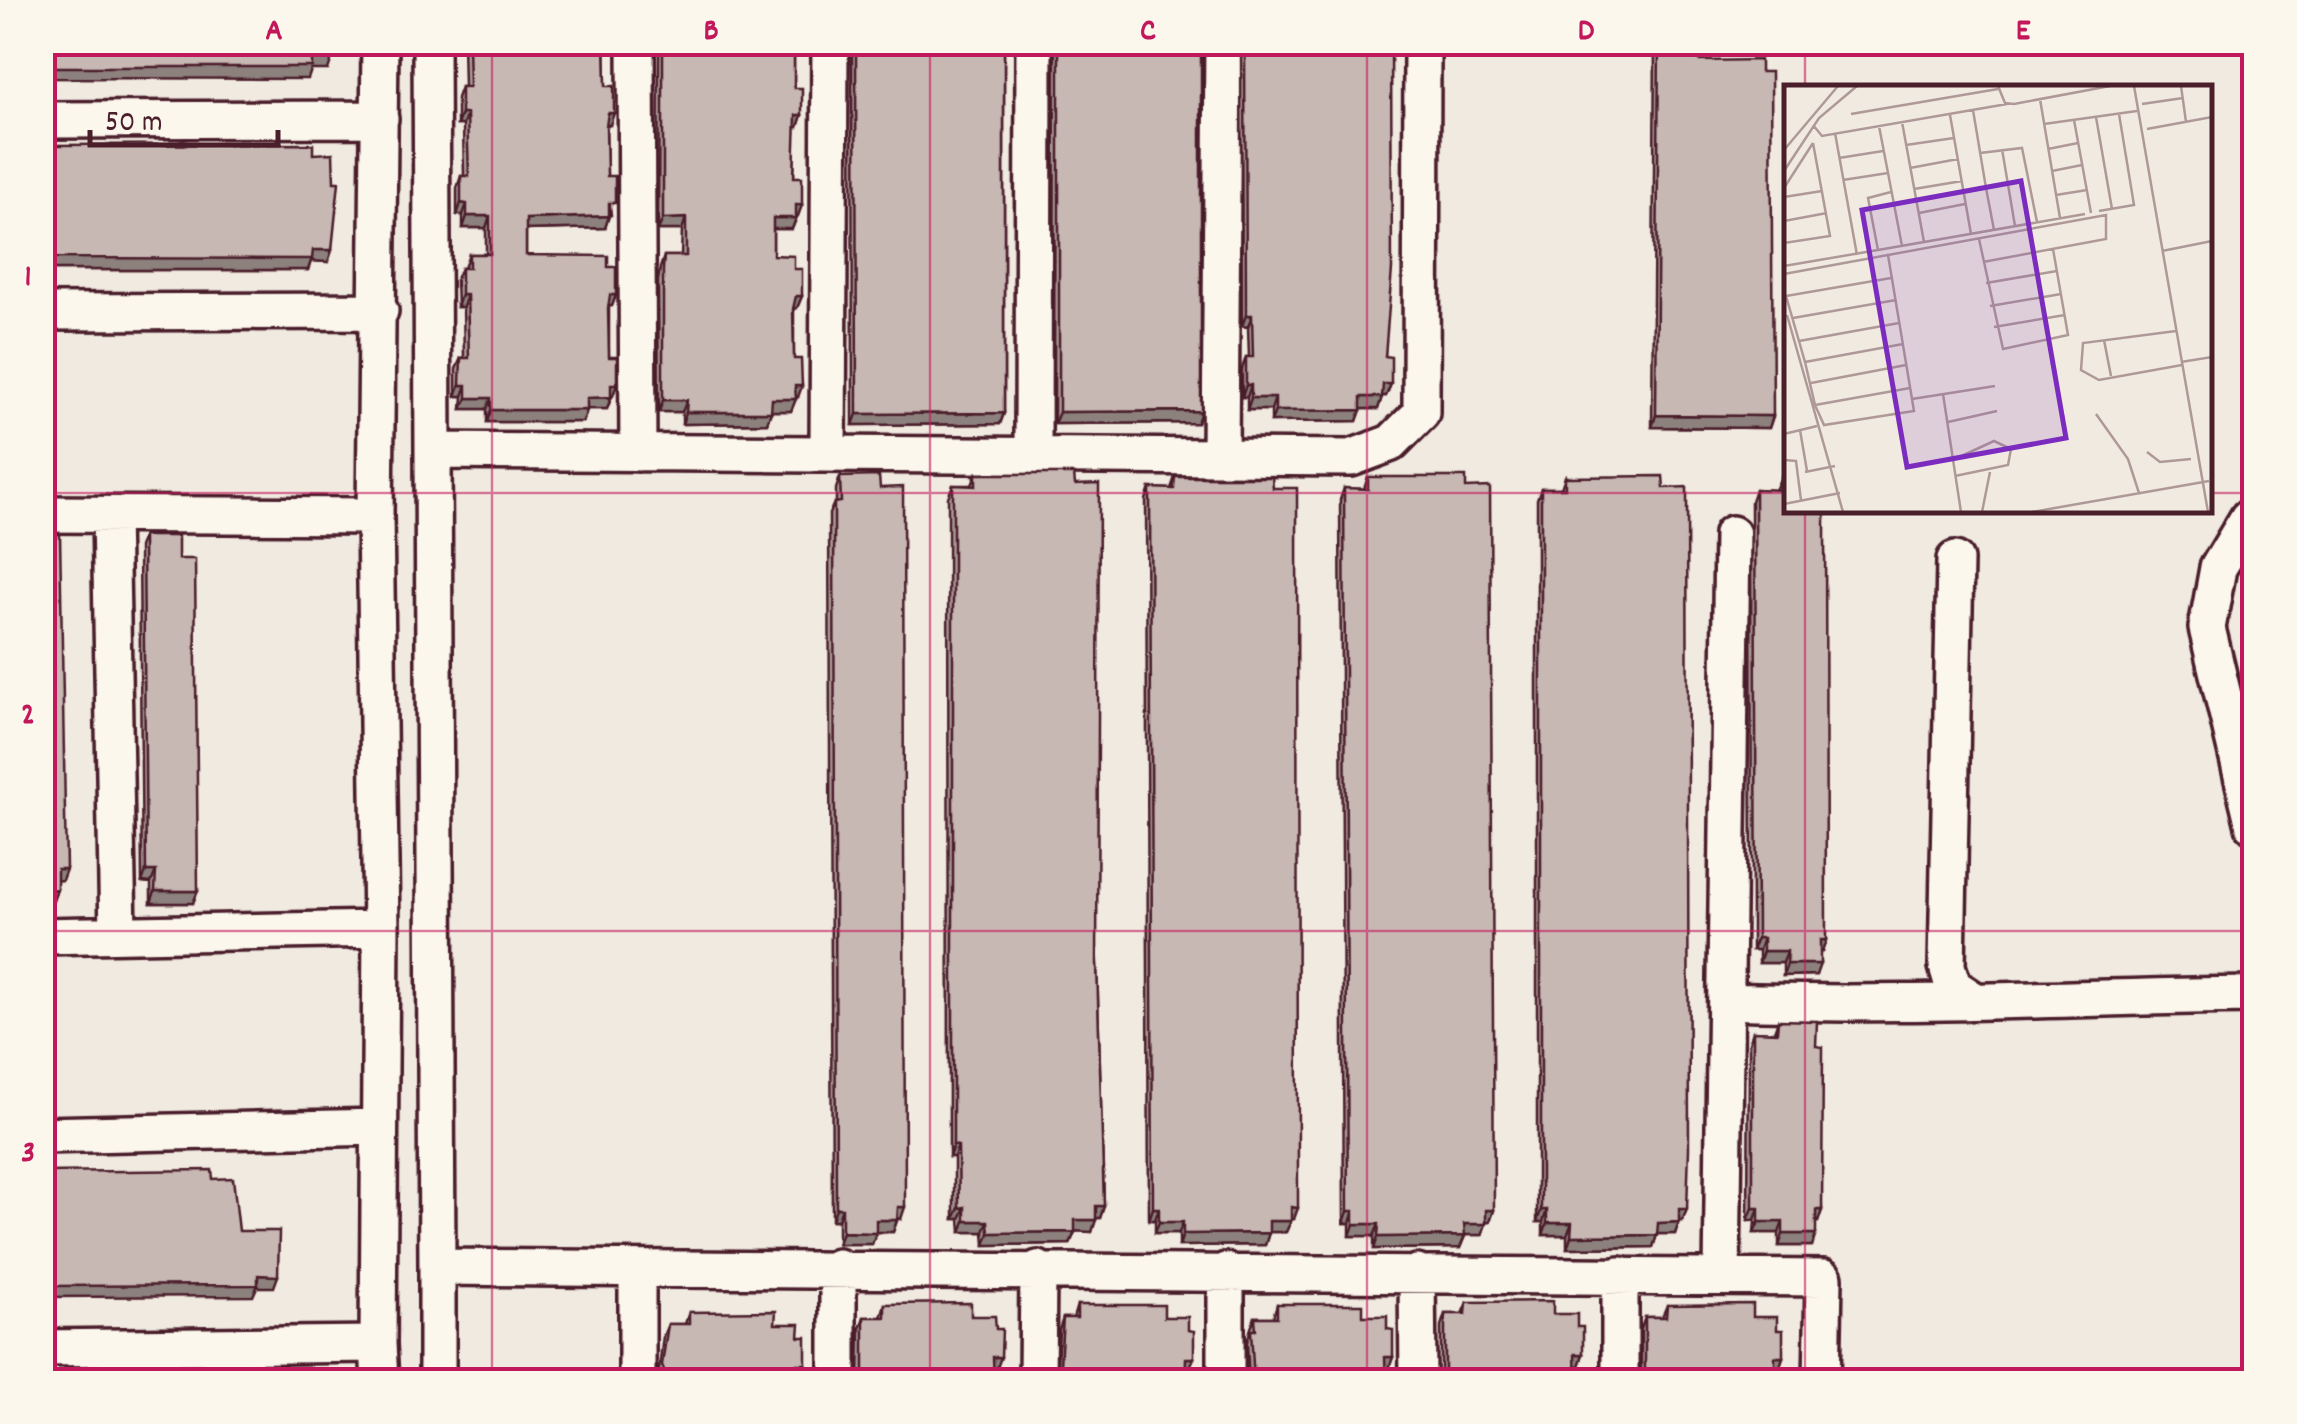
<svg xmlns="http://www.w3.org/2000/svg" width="2297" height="1424" font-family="Dekko,sans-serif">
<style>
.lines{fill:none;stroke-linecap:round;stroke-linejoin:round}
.minor-casing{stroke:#4a1f2b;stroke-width:42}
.minor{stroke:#fbf7ec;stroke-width:35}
.wall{fill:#ac9e9a;stroke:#4a1f2b;stroke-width:2.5}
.shaded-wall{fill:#8c817d;stroke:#4a1f2b;stroke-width:2.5}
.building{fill:#c8b8b3;stroke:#4a1f2b;stroke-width:2.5}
.grid{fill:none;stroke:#c2185b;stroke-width:2.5;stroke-opacity:0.55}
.inset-road{fill:none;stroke:#ae9998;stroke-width:2.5}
.view{fill:#7b2cbf;fill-opacity:0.15;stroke:#7b2cbf;stroke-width:5}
.inset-edge{fill:none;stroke:#4a1f2b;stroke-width:5}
.neatline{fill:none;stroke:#c2185b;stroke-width:4}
.grid-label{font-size:32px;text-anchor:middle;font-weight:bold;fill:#c2185b}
</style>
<rect width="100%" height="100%" fill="#f0eae0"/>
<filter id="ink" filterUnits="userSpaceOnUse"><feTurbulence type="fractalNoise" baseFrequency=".01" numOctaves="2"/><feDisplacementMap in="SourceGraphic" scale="20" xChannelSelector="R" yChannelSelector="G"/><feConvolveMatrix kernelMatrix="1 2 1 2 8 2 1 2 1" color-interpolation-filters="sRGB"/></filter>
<g filter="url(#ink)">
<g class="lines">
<defs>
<path id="minor" d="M431 42 437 1267 1824 1278 1822 1382
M636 42 638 453
M42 120 380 119
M42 312 380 311
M434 451 1351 458 1391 443 1421 413 1422 42
M828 454 830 42
M1033 455 1034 42
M1220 457 1223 42
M42 514 375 516
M110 515 118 934
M2254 516 2248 518 2218 568 2207 628 2254 826
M1955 560 1947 966 1953 986 1971 998
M42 936 381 929
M1726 1001C1902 1007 2078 997 2254 995
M42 1135 379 1127
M437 1267V1382
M838 1267V1382
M1226 1271V1382
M1417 1273 1418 1382
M1620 1275V1382
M1722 1276 1732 534
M378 1344 381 929 375 516 380 42
M42 1348 378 1344 380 1382
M637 1382V1271
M1037 1382 1038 1269"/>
</defs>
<use href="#minor" class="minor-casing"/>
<use href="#minor" class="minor"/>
</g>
<path class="wall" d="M463 42H605L606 86 610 125H606L607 176 611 215H609L605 228 526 230V255L608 267 616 295 612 306H609V357L617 384 607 409H587L583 422H487V409H462L463 396H456V369L461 358H464L463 307H457L456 279 461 268H464L469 254H486V228H463V215H457V188L461 176H464L463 125H457V98L461 87H464Z
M659 42H794V88L802 115 798 127H795L794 177 802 205 792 229H773V255L794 269 802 296 797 308H794V359L798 397H796L791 411H771L767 423 682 424V412H659L658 281 660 268 664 256H681L682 230H658Z
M852 42H1004V413L1000 424 853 425Z
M1055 42H1201V411L1197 423 1054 424Z
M1241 42H1391L1385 356 1391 384 1386 396H1382L1378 409H1361L1357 421 1271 422V410H1247V397H1242V369L1246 357H1249L1248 327 1242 326Z
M1655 42H1701L1700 61 1773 416 1769 428 1652 427Z
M42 145 313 154 332 250 328 262 311 261 308 270H42Z
M976 474 1097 964 1104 1206 1100 1218H1096L1092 1232 1075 1231 1070 1244 985 1245 984 1232H961L960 1219H954V1157H949L948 497 953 485H972Z
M840 477 901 1219 898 1218 893 1232H876L872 1244H838V1220H832L829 514 834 503H836V489Z
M1175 477 1294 1219H1291L1286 1232H1269L1265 1245 1179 1246V1233H1155V1220H1149L1146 500 1150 488 1171 489Z
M1368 477 1494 1210 1490 1222H1486L1482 1235H1465L1460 1248 1374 1249V1236H1350V1223H1344L1340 500 1344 488 1364 489Z
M1565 477 1687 1209 1682 1221H1679L1675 1234H1657L1653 1247 1567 1248V1235H1543V1222H1537V499L1541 488H1561Z
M1780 479 1826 940 1822 952H1820L1816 975 1783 976V963H1759V950H1752L1751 501 1755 489 1775 490Z
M143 536 178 559 193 903H151V883L142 882 139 547Z
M1778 1020 1816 1046 1822 1210 1818 1222H1816L1812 1246H1779V1233H1754L1755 1220H1748L1749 1043 1753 1031 1774 1032Z
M1467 1302 1553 1314 1577 1327 1583 1354 1579 1366H1575L1576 1382H1441V1326L1445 1314H1462Z
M885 1304 971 1316 997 1368H994V1382H859L860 1328 864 1317H881Z
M1277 1304 1363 1316 1387 1329 1393 1357 1389 1368H1386V1382H1249L1247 1342 1251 1328 1255 1317H1273Z
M1077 1305 1164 1317 1189 1369H1186L1185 1382H1056L1059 1330 1063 1318H1073Z
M1667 1305 1753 1317 1777 1330 1783 1357 1779 1369H1775V1382H1641V1329L1645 1317H1662Z
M689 1312 775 1324 801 1376H798V1382H660L658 1377 663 1336 668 1324H685Z"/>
<path class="shaded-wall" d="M312 58H332L328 70H311L308 79 42 78V67Z
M608 113H614L610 125H604Z
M461 114H467L463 125H457Z
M796 115H802L798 127H792Z
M42 180H48L44 191 42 192Z
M461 203 467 204 463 215H457Z
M796 205H802L798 216H791Z
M467 216H490L486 228H463Z
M609 216 605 228 522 230 526 219Z
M686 218 682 230H658L663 219Z
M773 218H796L792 229H769Z
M313 250H332L328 262 311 261 308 270H42V258Z
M461 295H467L463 307H457Z
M610 295H616L612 306H606Z
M796 296H802L797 308H791Z
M1246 315H1252L1248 327 1242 326Z
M611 384H617L613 396H607Z
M1383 384H1391L1386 396H1378Z
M460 385H467L463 396H456Z
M1246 385H1251L1247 397H1242Z
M795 386H802L798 397 791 398Z
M611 397 607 409H583L587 398Z
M1361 397H1382L1378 409H1357Z
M467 398H491L487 409H462Z
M1251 398H1275L1271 410H1247Z
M772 399H796L791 411H767Z
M663 400H687L682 412H659Z
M491 410H587L583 422H487Z
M1361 410 1357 421 1271 422 1275 411Z
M1201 411 1197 423 1054 424 1059 412Z
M686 412H771L767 423 682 424Z
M1004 413 1000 424 853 425 857 414Z
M1656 415 1773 416 1769 428 1652 427Z
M57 869H66L62 880 53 881Z
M146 871H156L151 883 142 882Z
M57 889 53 901 42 902V891Z
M155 891H198L193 903H151Z
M1757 938H1763L1759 950H1752Z
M1820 940H1826L1822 952H1816Z
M1763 951H1787L1783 963H1759Z
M1787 964H1820L1816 975 1783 976Z
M953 1145 958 1146 954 1157H949Z
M1096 1206H1104L1100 1218H1092Z
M898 1207H905L901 1219 894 1218Z
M965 1207 960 1219H954L959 1208Z
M1291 1207 1298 1208 1294 1219H1287Z
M836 1208H842L838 1220H832Z
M1153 1208H1159L1155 1220H1149Z
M1753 1208H1759L1755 1220H1748Z
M1679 1209H1687L1682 1221H1674Z
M1486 1210H1494L1490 1222H1481Z
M1541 1210H1547L1543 1222H1537Z
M1816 1210H1822L1818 1222H1812Z
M1348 1211H1354L1350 1223H1344Z
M876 1220H897L893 1232H872Z
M1075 1220H1096L1092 1232 1070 1231Z
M965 1221H988L984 1232H961Z
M1269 1221H1291L1286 1232H1265Z
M1159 1222H1183L1179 1233H1155Z
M1679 1222 1675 1234H1653L1658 1223Z
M1759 1222H1783L1779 1233H1754Z
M1547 1223H1572L1567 1235H1543Z
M1354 1224H1379L1374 1236H1350Z
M1464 1224H1486L1482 1235H1460Z
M842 1232 876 1233 872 1244H838Z
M1075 1232 1070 1244 985 1245 989 1233Z
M1269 1233 1265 1245 1179 1246 1183 1234Z
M1783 1234H1816L1812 1246H1779Z
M1657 1235 1653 1247 1567 1248 1571 1236Z
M1465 1236 1460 1248 1374 1249 1378 1237Z
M258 1275 278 1276 274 1287H257L253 1296 42 1297V1286Z
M1575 1354H1583L1579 1366H1571Z
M993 1357H1001L997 1368H989Z
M1385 1357H1393L1389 1368H1381Z
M1775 1357H1783L1779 1369H1771Z
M1186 1358H1194L1189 1369 1182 1370Z
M797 1364H806L801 1376H793Z"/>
<path class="building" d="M42 42H334L332 58H312V67H42Z
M468 42H605L606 86H614V113H608L606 126 607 176H615V203H609V216L526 219V255L608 256V267H616V295H610L608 308 609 357H617V384H611V397L587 398V410H491V398H467V385H460L461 358H469L467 295H461V268H469V254H490V216H467V204L461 203V176H469L467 114H461V87H469Z
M663 42H794V88H802V115H796L794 177H802V205H796V218H773V255L794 256V269H802V296H796L793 309 794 359H801L802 386H795L796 399H772L771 412H686L687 400H663V270L664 256H686V218L663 219Z
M856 42H1004V413L857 414Z
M1059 42H1201V411L1059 412Z
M1245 42H1391L1392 269 1385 356 1391 357V384H1383L1382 397H1361V410L1275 411V398H1251V385H1246V357H1253L1252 315H1246Z
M1659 42H1701L1700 61 1760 60V72H1771L1773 416 1656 415Z
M313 144V154L333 153 334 182H339L332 250H313L312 259 42 258V223H47L48 180H42V145Z
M976 474H1074L1075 485 1099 484 1097 964 1104 1206H1096V1220H1075V1232L989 1233 988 1221H965V1207L959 1208 958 1146 953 1145V485L976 486Z
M879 476 880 488 903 487 905 1207H898L897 1220H876V1233L842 1232V1208H836L834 503 841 502 840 477Z
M1663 476 1664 488 1687 487 1689 1148 1687 1209H1679V1222L1658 1223 1657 1235 1571 1236 1572 1223H1547V1210H1541V488H1565V477Z
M1175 477H1272L1273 488H1297L1298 1208 1291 1207V1221H1269V1233L1183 1234V1222H1159V1208H1153L1150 488 1174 489Z
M1368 477H1466V488L1490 487 1494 1210H1486V1224H1464L1465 1236 1378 1237 1379 1224H1354V1211H1348L1344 488 1368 489Z
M1780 479H1787V510H1825L1826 940H1820V964H1787V951H1763V938H1757L1755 489 1779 490Z
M42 534H60L66 869H57V889L42 891Z
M143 536H178V559H195L198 891H155L156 871H146Z
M1778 1020 1817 1021 1816 1046 1823 1047 1822 1210H1816V1234H1783V1222H1759V1208H1753V1031L1777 1032Z
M212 1170 213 1179 233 1178 239 1231H279L278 1276 258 1275V1285L42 1286V1172Z
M1553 1301V1314H1577V1327H1583V1354H1575L1576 1382H1445V1314H1466L1467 1302Z
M971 1303V1316H995L996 1329H1002L1001 1357H993L994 1382H864V1317H885V1304Z
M1277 1304H1363V1316H1387V1329L1393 1330V1357H1385L1386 1382H1254L1251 1330H1256L1255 1317H1277Z
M1753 1304V1317H1777V1330H1783V1357H1775V1382H1645V1317H1666L1667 1305Z
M1077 1305H1164V1317H1188V1330L1194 1331V1358H1186L1185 1382H1059L1063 1318H1077Z
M776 1311 775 1324H800L799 1337H806V1364H797L798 1382H669L662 1365 668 1324H689V1312Z
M257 1376V1382H150V1380Z"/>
</g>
<path class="grid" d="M492 42V1382M930 42V1382M1367 42V1382M1805 42V88M42 493H1787M2210 493H2254M1805 510V1382M42 931H2254"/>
<g transform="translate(1784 85)">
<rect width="428" height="428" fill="#f0eae0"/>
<path class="inset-road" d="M214 1 221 18 230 19 326 1M350 1 424 427M397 1 402 37M256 14 276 133M358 19 399 13M189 25 202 103 224 99M67 29 214 4M166 30 187 149M312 32 328 124M290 35 307 128M118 37 140 157M260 39 353 26M29 40 38 51 223 19M95 41 118 161M363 44 428 32M51 48 73 170M122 60 170 53M218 64 231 141M264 64 294 58M0 65 54 1M196 68 238 63 253 137M55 73 99 66M126 83 174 74M0 86 35 33 73 1M268 86 298 80M59 95 104 88M0 103 29 58M202 103 210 145M130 104 178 96M272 110 303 105M0 112 38 106M315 126 350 120 335 29M135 128 181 119M0 136 43 128M195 154 219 264 284 250 269 164M0 158 46 151 29 58M94 165 301 129M378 166 428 156M0 181 94 165 84 113 107 107M0 189 104 170M107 193 2 211 15 256 115 238M202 198 273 186M206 221 277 209M3 230 59 427M9 233 112 215M210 242 281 230M392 246 299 258 297 285 315 295 398 280M320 255 327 291M15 256 21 277 119 259M21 277 31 320 126 303M397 277 428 272M27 298 122 280M159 309 177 427M128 314 211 301M31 320 40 340 130 326 104 170 322 130V154L199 177M312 329 344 374 355 408M164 337 213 326M16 345 23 386M0 349 33 341M363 367 376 377 407 374M0 375 12 376 17 415M21 387 51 381M171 391 224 380 227 364 210 356 171 374M0 419 56 408M198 427 206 387M248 427 425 396"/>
<path class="view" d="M237 96 282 353 123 382 78 125Z"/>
<rect width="428" height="428" class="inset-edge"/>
</g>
<rect width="2297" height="1424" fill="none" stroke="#fbf7ec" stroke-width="110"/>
<path d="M90 130v15h188v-15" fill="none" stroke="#4a1f2b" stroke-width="5"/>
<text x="105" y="130" font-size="30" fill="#4a1f2b" stroke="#fbf7ec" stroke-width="8" paint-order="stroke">50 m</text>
<rect x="55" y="55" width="2187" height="1314" class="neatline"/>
<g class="grid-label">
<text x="274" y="39">A</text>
<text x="711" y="39">B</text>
<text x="1148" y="39">C</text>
<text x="1586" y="39">D</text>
<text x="2023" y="39">E</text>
<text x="28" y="285">1</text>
<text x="28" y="723">2</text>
<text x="28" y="1161">3</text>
</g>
</svg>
